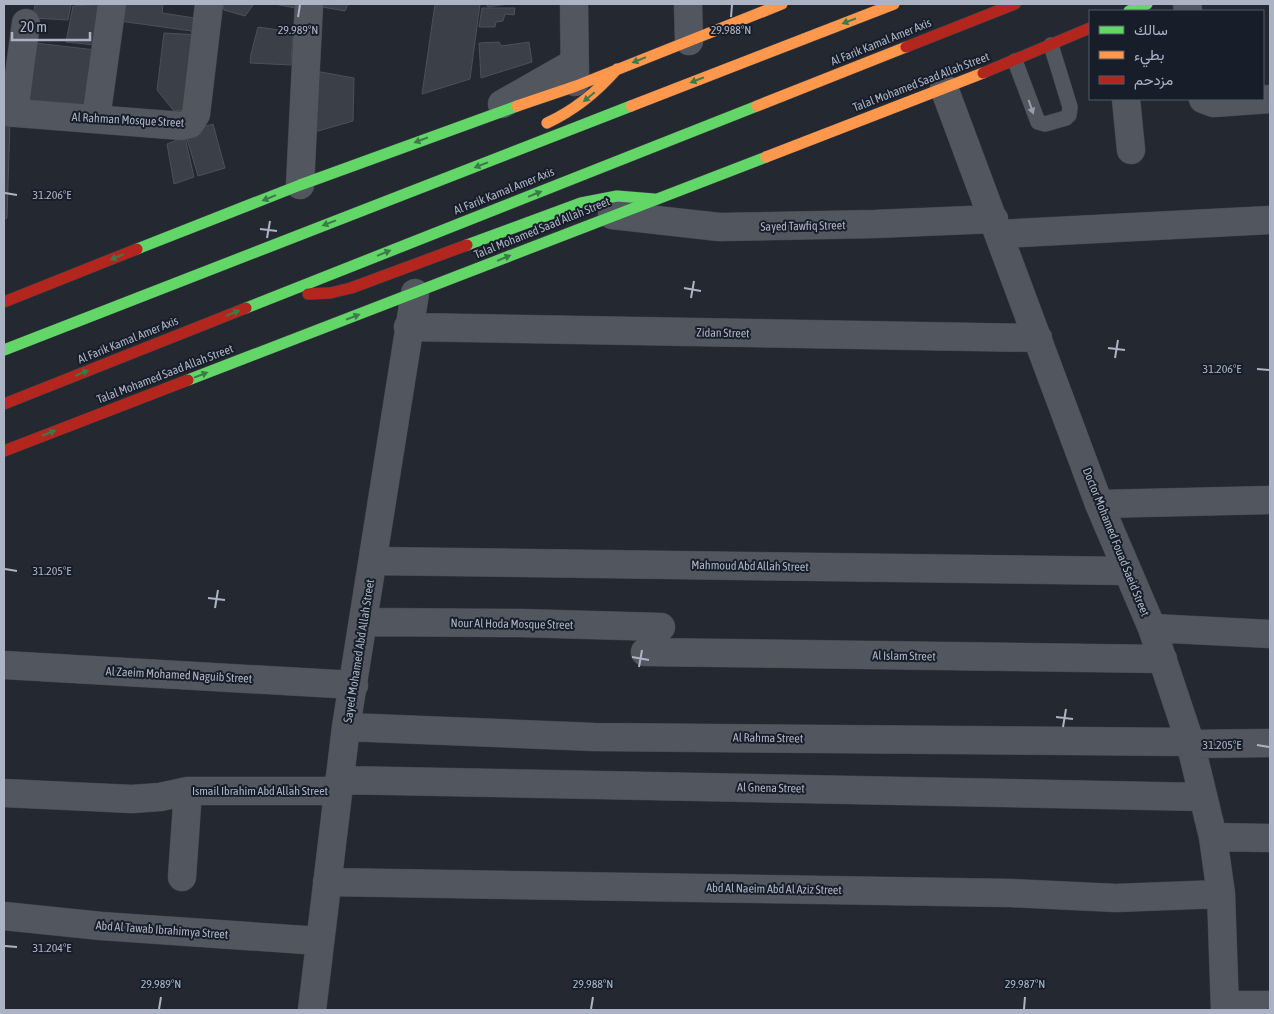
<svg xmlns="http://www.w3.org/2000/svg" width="1274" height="1014" font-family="'Asap Condensed',Vazirmatn,sans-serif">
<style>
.building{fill:#3b3f47;stroke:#4b5059}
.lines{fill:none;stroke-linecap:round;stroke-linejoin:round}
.lane-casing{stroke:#404349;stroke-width:16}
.street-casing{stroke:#404349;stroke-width:29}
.fast-casing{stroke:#404349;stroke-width:12}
.slow-casing{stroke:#404349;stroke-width:12}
.jam-casing{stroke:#404349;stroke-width:12}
.lane{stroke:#52575f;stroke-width:15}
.street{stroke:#52575f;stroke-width:28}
.fast{stroke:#63d668;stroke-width:11}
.slow{stroke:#ff974d;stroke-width:11}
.jam{stroke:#b3261e;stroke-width:11}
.oneway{fill:#3d7a49}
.oneway2{fill:#959cab}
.ticks{fill:none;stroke:#abb3c4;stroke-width:2}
.labels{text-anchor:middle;stroke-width:4;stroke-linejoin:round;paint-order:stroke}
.street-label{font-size:12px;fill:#abb3c4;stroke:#171e2a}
.ticks-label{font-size:12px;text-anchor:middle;fill:#abb3c4;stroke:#171e2a;stroke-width:4;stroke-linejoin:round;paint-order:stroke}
</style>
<rect width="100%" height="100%" fill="#242830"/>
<path class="building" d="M35 4H71L68 20 33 18Z
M106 4 104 46 66 42 73 6Z
M114 4H163L162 13 201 19 199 32 112 20Z
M223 4H254L245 16 224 10Z
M275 4H300V9Z
M312 4H348L345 11 311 5Z
M435 4H480L470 79 422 94Z
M486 4H508L488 7Z
M482 8H515L514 15 505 14 503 21 496 22 495 27H479Z
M258 27 293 32 291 65 250 63 251 54Z
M164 33 201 35 192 109 174 111 157 90Z
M499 42 501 46 529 42 532 62 481 78 479 43Z
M35 43 96 50 86 110 24 109Z
M315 71 354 78 353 121 311 133Z
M4 121H10L7 218 4 219Z
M213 124 225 168 198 176 185 132Z
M185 137 194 177 174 184 167 144Z"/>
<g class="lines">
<defs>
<path id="lane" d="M1015 61 1038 122 1045 124 1066 118 1069 115 1070 107 1051 45"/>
<path id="street" d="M574 4 575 82
M688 4 689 41
M1187 4 1188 11
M944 88 1099 504 1152 628 1190 742 1213 837 1221 894 1225 1010
M1126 99 1131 150
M1203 99 1214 103 1270 99
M502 104 574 63
M4 112 182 126 190 124 196 114 209 4
M14 112 26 23
M96 118 112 4
M300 185 309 4
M612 215 719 227 875 224 994 219
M999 234 1270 220
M408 327 1038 338
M1099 504 1270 500
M373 561 1126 571
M364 622 520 623 661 627
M1152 628 1270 634
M645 652 1163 659
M4 665 354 685
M346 727 594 737 1190 742
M1190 744 1270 743
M339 780 1203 797
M4 793 132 799 160 797 188 791H338
M1213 837 1270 838
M182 877 188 791
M327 882 1010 893 1116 898 1221 894
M4 916 101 926 320 941
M1226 1005H1270
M312 1010 346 727 415 293"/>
<path id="fast" d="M1129 11 1147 4
M467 245 581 203 617 196 654 199
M137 249 300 185 517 106
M246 308 757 106
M4 350 631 106
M188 380 766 157"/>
<path id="slow" d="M517 106 576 86 782 4
M631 106 894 4
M757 106 906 47
M547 123C575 110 597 92 617 69
M766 157 983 73"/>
<path id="jam" d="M906 47 1015 4
M983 73 1090 28
M308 294 330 293 351 288 467 245
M4 302 137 249
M4 404 246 308
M4 451 188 380"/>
</defs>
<use href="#lane" class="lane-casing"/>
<use href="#street" class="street-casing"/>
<use href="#fast" class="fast-casing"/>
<use href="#slow" class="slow-casing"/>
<use href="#jam" class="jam-casing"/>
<use href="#lane" class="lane"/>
<use href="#street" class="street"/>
<use href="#fast" class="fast"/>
<use href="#slow" class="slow"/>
<use href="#jam" class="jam"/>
</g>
<defs><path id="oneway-solid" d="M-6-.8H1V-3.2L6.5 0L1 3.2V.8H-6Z" transform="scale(1.25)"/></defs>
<g class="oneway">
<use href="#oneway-solid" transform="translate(849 21) rotate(159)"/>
<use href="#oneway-solid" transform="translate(639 60) rotate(158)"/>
<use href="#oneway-solid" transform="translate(697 80) rotate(159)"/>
<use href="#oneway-solid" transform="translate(589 97) rotate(140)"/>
<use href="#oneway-solid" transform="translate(421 140) rotate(159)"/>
<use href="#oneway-solid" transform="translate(481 165) rotate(159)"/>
<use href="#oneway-solid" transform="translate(535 194) rotate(-22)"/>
<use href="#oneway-solid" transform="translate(269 198) rotate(158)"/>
<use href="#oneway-solid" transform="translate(329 223) rotate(159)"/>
<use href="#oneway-solid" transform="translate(384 253) rotate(-22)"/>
<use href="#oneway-solid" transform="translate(117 257) rotate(158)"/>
<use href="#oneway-solid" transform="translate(504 258) rotate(-22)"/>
<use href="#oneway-solid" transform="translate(233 313) rotate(-22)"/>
<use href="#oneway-solid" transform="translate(353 317) rotate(-21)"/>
<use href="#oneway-solid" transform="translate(82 373) rotate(-22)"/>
<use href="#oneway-solid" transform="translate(201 375) rotate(-21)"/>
<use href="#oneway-solid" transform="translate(49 433) rotate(-21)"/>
</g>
<use class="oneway2" href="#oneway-solid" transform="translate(1031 107) rotate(71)"/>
<path class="ticks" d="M298 17 300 5M731 17 732 5M5 193 17 195M260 229 277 231M267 238 270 221M684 288 701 291M691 298 694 281M1108 348 1125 350M1115 358 1118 340M1257 369 1269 370M5 569 17 571M208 598 225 600M215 608 218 590M632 657 649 660M639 667 642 650M1056 717 1073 719M1063 727 1066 709M1257 745 1269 747M5 946 17 947M159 1009 161 997M591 1009 593 997M1024 1009 1025 997"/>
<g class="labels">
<g class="street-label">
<text transform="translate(881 42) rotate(-22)" y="4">Al Farik Kamal Amer Axis</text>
<text transform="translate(921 82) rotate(-21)" y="4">Talal Mohamed Saad Allah Street</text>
<text transform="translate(128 120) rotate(3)" y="4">Al Rahman Mosque Street</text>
<text transform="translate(504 191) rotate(-22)" y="4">Al Farik Kamal Amer Axis</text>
<text transform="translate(803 226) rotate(-1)" y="4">Sayed Tawfiq Street</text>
<text transform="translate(542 228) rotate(-22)" y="4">Talal Mohamed Saad Allah Street</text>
<text transform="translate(723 333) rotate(1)" y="4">Zidan Street</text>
<text transform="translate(128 340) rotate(-22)" y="4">Al Farik Kamal Amer Axis</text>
<text transform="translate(165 374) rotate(-21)" y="4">Talal Mohamed Saad Allah Street</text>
<text transform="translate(1116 542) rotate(68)" y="4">Doctor Mohamed Fouad Saeid Street</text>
<text transform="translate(750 566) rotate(1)" y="4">Mahmoud Abd Allah Street</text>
<text transform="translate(512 624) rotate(1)" y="4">Nour Al Hoda Mosque Street</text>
<text transform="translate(359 651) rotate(-81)" y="4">Sayed Mohamed Abd Allah Street</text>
<text transform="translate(904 656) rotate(1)" y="4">Al Islam Street</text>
<text transform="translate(179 675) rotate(3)" y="4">Al Zaeim Mohamed Naguib Street</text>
<text transform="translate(768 738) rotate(1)" y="4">Al Rahma Street</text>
<text transform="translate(771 788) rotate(1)" y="4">Al Gnena Street</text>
<text x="260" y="795">Ismail Ibrahim Abd Allah Street</text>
<text transform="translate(774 889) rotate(1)" y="4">Abd Al Naeim Abd Al Aziz Street</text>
<text transform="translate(162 930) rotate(4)" y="4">Abd Al Tawab Ibrahimya Street</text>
</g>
</g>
<g class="ticks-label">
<text x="298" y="34">29.989°N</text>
<text x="731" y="34">29.988°N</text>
<text x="52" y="199">31.206°E</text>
<text x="1222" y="373">31.206°E</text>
<text x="52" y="575">31.205°E</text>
<text x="1222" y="749">31.205°E</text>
<text x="52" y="952">31.204°E</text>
<text x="161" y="988">29.989°N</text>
<text x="593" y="988">29.988°N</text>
<text x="1025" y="988">29.987°N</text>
</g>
<rect width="1274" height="1014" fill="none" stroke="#abb3c4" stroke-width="10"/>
<rect x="1089" y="10" width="175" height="90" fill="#171e2a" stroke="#525a68"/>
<rect x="1099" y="26" width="25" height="8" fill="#63d668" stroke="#525a68"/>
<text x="1134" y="35" font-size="15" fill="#abb3c4">سالك</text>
<rect x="1099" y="51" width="25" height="8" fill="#ff974d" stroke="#525a68"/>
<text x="1134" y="60" font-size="15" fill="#abb3c4">بطيء</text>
<rect x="1099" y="76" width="25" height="8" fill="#b3261e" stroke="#525a68"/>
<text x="1134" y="85" font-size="15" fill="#abb3c4">مزدحم</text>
<path d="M12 32v8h78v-8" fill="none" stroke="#abb3c4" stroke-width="2.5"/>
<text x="20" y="32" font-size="15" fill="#abb3c4" stroke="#171e2a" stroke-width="4" paint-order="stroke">20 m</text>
</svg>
